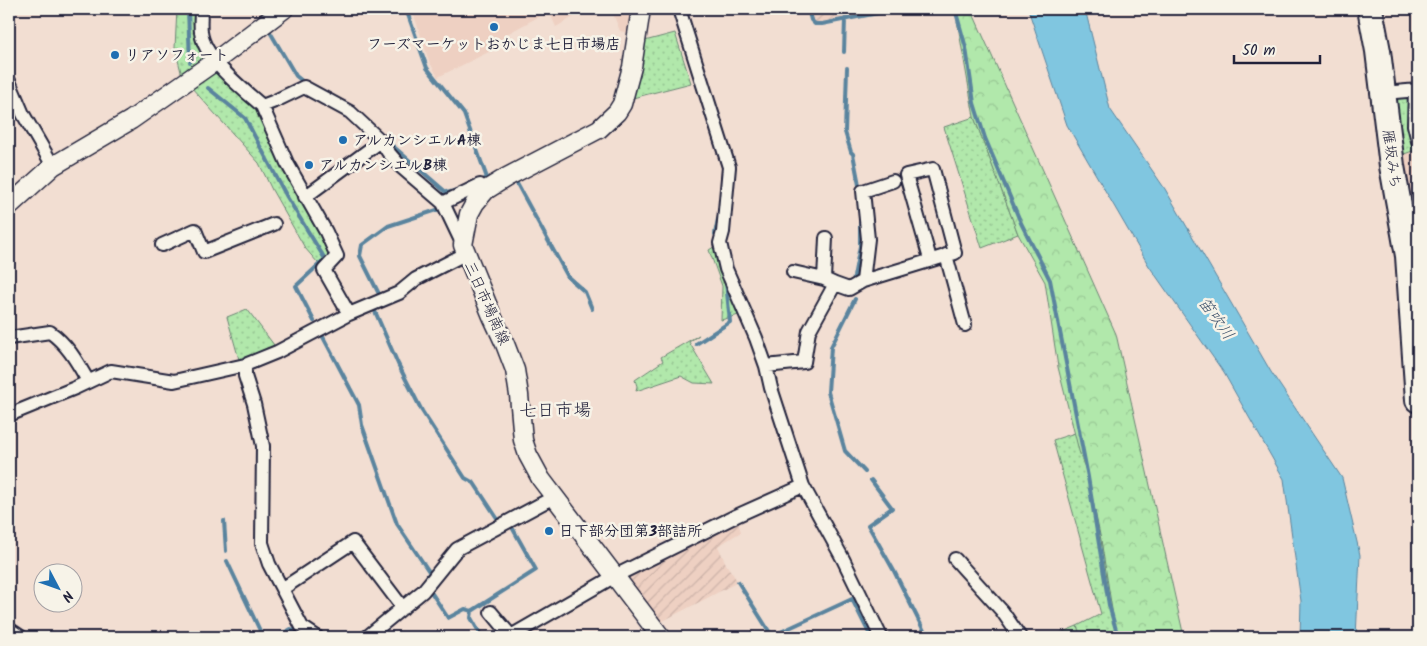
<svg xmlns="http://www.w3.org/2000/svg" width="1427" height="646" font-family="Kalam,'Klee One',sans-serif">
<style>
.built{fill:#eed0c2}
.industrial{fill:url(#industrial-furrows)}
.grass{fill:url(#grass-dots);stroke:#6a8573}
.forest{fill:url(#forest-crowns);stroke:#6a8573}
.cemetery{fill:url(#cemetery-stones);stroke:#6a8573}
.water{fill:#80c6e0;stroke:#5a849e}
.lines{fill:none;stroke-linecap:round;stroke-linejoin:round}
.stream{stroke:#5a849e;stroke-width:4}
.street-casing{stroke:#22223b;stroke-width:16}
.secondary-casing{stroke:#22223b;stroke-width:21}
.highway-casing{stroke:#22223b;stroke-width:28}
.street{stroke:#f7f3e8;stroke-width:12}
.secondary{stroke:#f7f3e8;stroke-width:18}
.highway{stroke:#f7f3e8;stroke-width:24}
.poi-dot{fill:#1f6fb2;stroke:#f7f3e8;stroke-width:2}
.labels{text-anchor:middle;stroke-width:5;stroke-linejoin:round;paint-order:stroke}
.poi-label{font-size:15px;font-weight:bold;fill:#22223b;stroke:#f7f3e8;text-anchor:start}
.street-label{font-size:15px;fill:#22223b;stroke:#f7f3e8}
.water-label{font-size:16px;font-style:italic;fill:#3e536d;stroke:#f7f3e8}
.quarter-label{font-size:18px;fill:#22223b;stroke:#f7f3e8}
</style>
<defs>
<pattern id="industrial-furrows" width="10" height="10" patternUnits="userSpaceOnUse" patternTransform="scale(1.25)"><rect width="10" height="10" fill="#eed0c2"/><path d="M-1 1l2-2M0 10L10 0M9 11l2-2" fill="none" stroke="#ccb2a8"/></pattern>
<pattern id="grass-dots" width="8" height="8" patternUnits="userSpaceOnUse" patternTransform="scale(1.25)"><rect width="8" height="8" fill="#b1e8ab"/><path d="M2 2h.1M6 6h.1" fill="none" stroke="#98c794" stroke-width="1.8" stroke-linecap="round"/></pattern>
<pattern id="forest-crowns" width="20" height="18" patternUnits="userSpaceOnUse" patternTransform="scale(1.25)"><rect width="20" height="18" fill="#b1e8ab"/><path d="M2 6a3 3 0 1 1 6 0M12 15a3 3 0 1 1 6 0" fill="none" stroke="#98c794"/></pattern>
<pattern id="cemetery-stones" width="16" height="16" patternUnits="userSpaceOnUse" patternTransform="scale(1.25)"><rect width="16" height="16" fill="#b1e8ab"/><path d="M2 7V4a2 2 0 0 1 4 0v3zM10 15v-3a2 2 0 0 1 4 0v3z" fill="#98c794"/></pattern>
</defs>
<rect width="100%" height="100%" fill="#f2ded2"/>
<filter id="ink" filterUnits="userSpaceOnUse"><feTurbulence type="fractalNoise" baseFrequency=".02" numOctaves="2"/><feDisplacementMap in="SourceGraphic" scale="10" xChannelSelector="R" yChannelSelector="G"/><feConvolveMatrix kernelMatrix="1 2 1 2 8 2 1 2 1" color-interpolation-filters="sRGB"/></filter>
<g filter="url(#ink)">
<path class="built" d="M412 9H587L556 27 549 11 507 34V43L438 77 429 61Z
M611 9H634L633 34 620 31Z
M1418 149V272L1396 157Z"/>
<path class="industrial" d="M808 9H898L822 24H815L811 20Z
M736 516 741 532 718 546 726 564 738 582 657 624 620 573Z"/>
<path class="grass" d="M177 9H201L206 60 182 76 175 48Z
M675 33 691 83 625 100 637 43Z
M220 67 248 93 337 256 324 270 305 248 272 190 259 163 191 87Z
M1415 93 1418 149 1396 157 1391 95Z
M974 117 1018 234 982 248 944 127Z
M720 243 746 313 721 320 722 286 709 250Z
M247 309 277 349 240 363 227 317Z
M699 335 689 342 714 384 694 383 681 376 636 391 637 386 635 380 663 361 661 357Z
M1075 433 1088 477 1121 637H1081L1077 626 1101 614 1053 440Z"/>
<path class="forest" d="M955 9H971L1116 334 1184 637H1118L1114 622 1101 540 1088 477 1079 451 1058 367 1045 282 1018 234 974 117Z"/>
<path class="cemetery" d="M1077 626 1081 637H1051Z"/>
<path class="water" d="M1028 9H1085L1110 109 1165 189 1271 372 1342 478 1360 555 1356 637H1300L1301 601 1284 479 1224 373 1149 266 1067 125Z"/>
<g class="lines">
<path class="stream" d="M188 9 190 62
M406 9 427 68 464 114 487 178 480 181
M808 9 811 20 815 24H822L898 9
M955 9 966 48 974 103 985 138 1021 223 1050 280 1088 477 1109 605 1118 637
M270 32 296 76 306 84
M844 52 845 19
M847 68 845 132 851 152 853 154 860 190
M208 88 245 118 287 197 325 259 296 286 314 321
M387 141 447 193 457 190
M515 180 568 277 585 292 592 309
M715 234 718 219
M853 282 860 246V222
M379 294 360 256 362 245 388 226 437 210
M855 299 831 347 828 392 845 451 865 472
M374 309 398 364 422 411 465 478 474 483 497 518
M322 335 359 405 362 425 397 524 430 573 428 575
M696 344 730 322 726 282
M871 480 892 508 868 525 894 571 926 635 925 637
M224 521 226 551
M227 561 263 637
M738 582 772 636 852 599 871 637
M431 592 448 618 465 609 472 611 471 618 482 637
M472 611 536 570 513 529
M277 637 291 629 303 634"/>
<defs>
<path id="street" d="M201 9C201 16 200 25 201 32 204 59 242 88 262 106L275 101 304 87 350 112 381 141 388 152 401 167 443 203 463 245
M679 9 729 167 723 232 720 243 726 269 756 338 766 366 771 388 803 486 843 559 881 637
M9 81 23 114 53 166
M1415 91 1414 125 1418 141
M1384 93 1418 90
M262 106 287 163 326 232 337 256 324 270 349 314
M305 197 381 141
M443 203 480 185 486 190
M162 245 195 230 204 252 274 224
M946 255 965 325
M824 279 826 238
M863 281 868 239 863 191 893 181
M835 284 849 289 863 281 955 253 933 169 906 175 930 259
M9 338 50 332C68 345 77 362 88 381
M245 365V376L254 404 263 446 262 543 269 564 302 627 317 637
M766 366 804 362 809 331 835 284 824 279 793 272
M9 415 75 388 111 371 174 381 245 365 277 352 349 314 399 293 416 279 465 254
M955 559 1002 611 1020 637
M282 589 353 542 403 608
M491 612 511 636 615 576 736 516 803 486
M9 629 21 637
M367 637 423 591 457 549 554 497"/>
<path id="secondary" d="M641 9 632 67 622 104 617 112 599 129 507 177 486 190 475 203 469 214 463 245 492 316 505 344 515 370 519 395 523 440 528 455 541 479 661 637
M9 206 53 166 131 120 214 62 284 9"/>
<path id="highway" d="M1370 9 1378 51 1392 166 1408 256 1418 400"/>
</defs>
<use href="#street" class="street-casing"/>
<use href="#secondary" class="secondary-casing"/>
<use href="#highway" class="highway-casing"/>
<use href="#street" class="street"/>
<use href="#secondary" class="secondary"/>
<use href="#highway" class="highway"/>
</g>
</g>
<g class="poi-dot">
<circle cx="494" cy="27" r="5"/>
<circle cx="115" cy="55" r="5"/>
<circle cx="343" cy="140" r="5"/>
<circle cx="309" cy="165" r="5"/>
<circle cx="549" cy="531" r="5"/>
</g>
<g class="labels">
<g class="poi-label">
<text x="494" y="49" text-anchor="middle">フーズマーケットおかじま七日市場店</text>
<text x="125" y="60">リアソフォート</text>
<text x="353" y="145">アルカンシエルA棟</text>
<text x="319" y="170">アルカンシエルB棟</text>
<text x="559" y="536">日下部分団第3部詰所</text>
</g>
<g class="street-label">
<text transform="translate(1392 159) rotate(82)" y="5">雁坂みち</text>
<text transform="translate(487 303) rotate(66)" y="5">三日市場南線</text>
</g>
<g class="water-label">
<text transform="translate(1217 318) rotate(54)" y="6">笛吹川</text>
</g>
<g class="quarter-label">
<text x="555" y="416">七日市場</text>
</g>
</g>
<rect width="1427" height="646" fill="none" stroke="#f7f3e8" stroke-width="30"/>
<rect x="15" y="15" width="1397" height="616" fill="none" stroke="#22223b" stroke-width="2" filter="url(#ink)"/>
<g transform="translate(58 588) rotate(131)"><circle r="24" fill="#f7f3e8" stroke="#a29fa3"/>
<path d="M0-4L9 19L0 12L-9 19Z" fill="#1f6fb2"/>
<text y="-8" font-size="14" font-weight="bold" text-anchor="middle" fill="#22223b">N</text>
</g>
<path d="M1234 55v8h86v-8" fill="none" stroke="#22223b" stroke-width="2.5"/>
<text x="1242" y="55" font-size="15" fill="#22223b" stroke="#f7f3e8" stroke-width="4" paint-order="stroke">50 m</text>
</svg>
